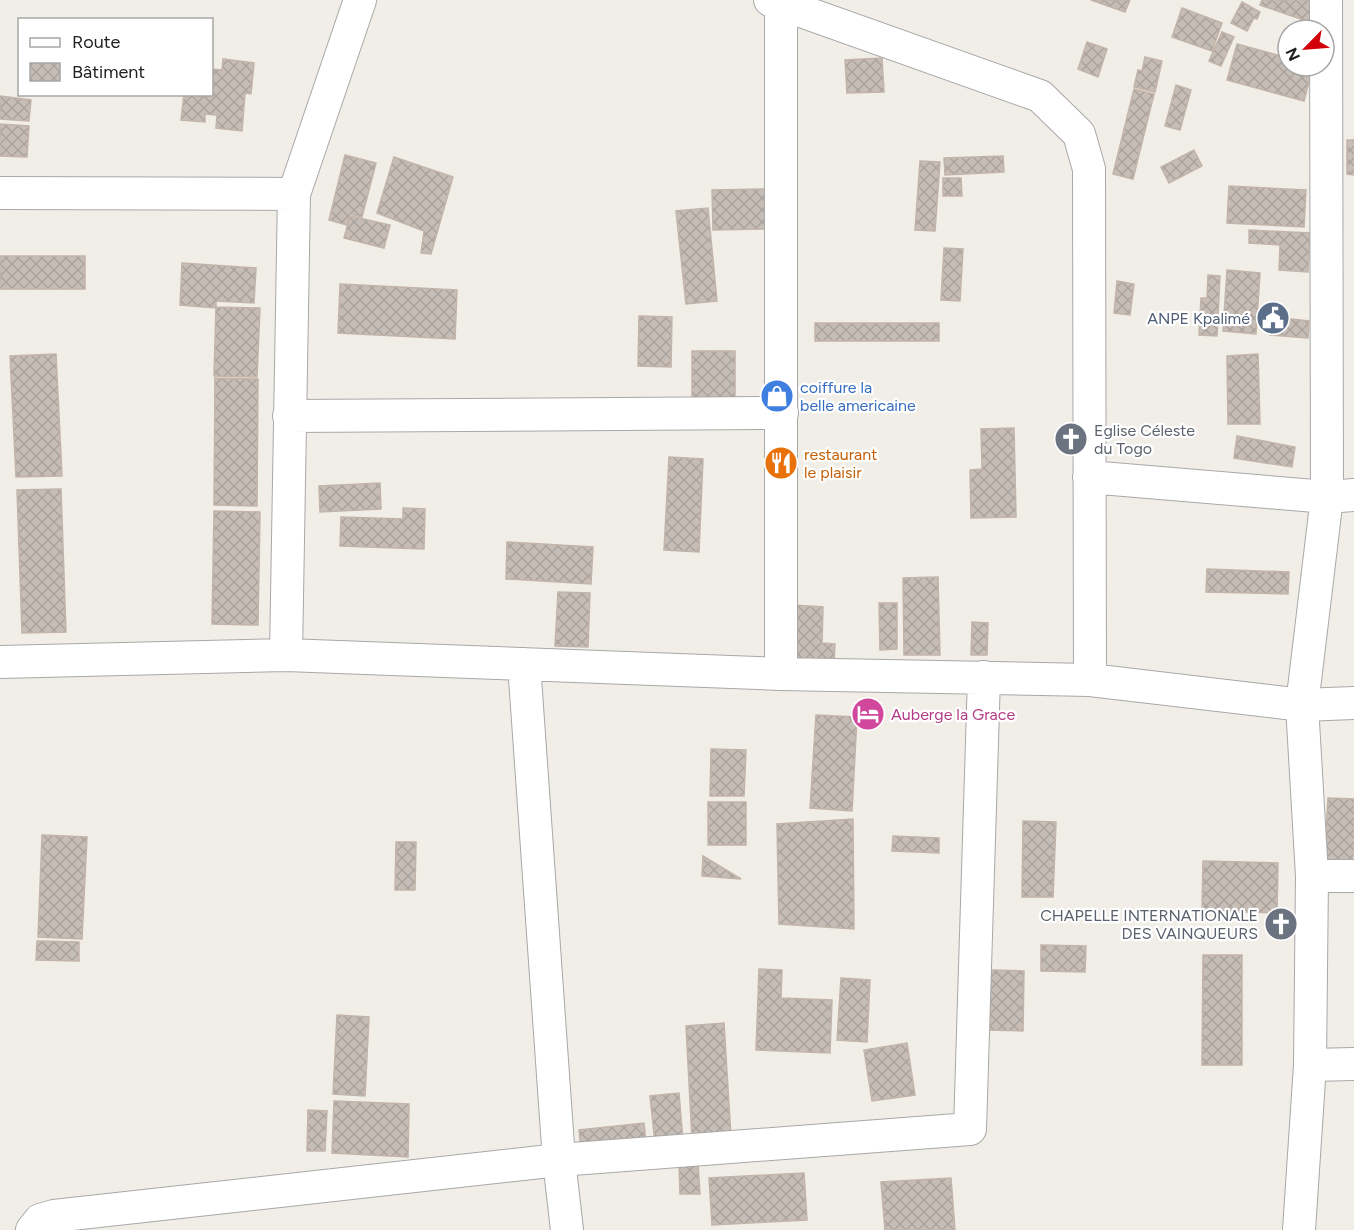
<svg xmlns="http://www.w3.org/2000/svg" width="1354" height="1230" font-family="Figtree,sans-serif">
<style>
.building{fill:url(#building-cross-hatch);stroke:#c3b4a9;stroke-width:1.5}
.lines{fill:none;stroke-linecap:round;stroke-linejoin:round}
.minor-casing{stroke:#a8a8a8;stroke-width:34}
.minor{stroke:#fff;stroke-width:32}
.labels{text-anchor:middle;stroke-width:4.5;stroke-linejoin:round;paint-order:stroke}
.service-label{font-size:16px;fill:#4e5e75;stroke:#fff;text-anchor:end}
.shop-label{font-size:16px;fill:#366cbe;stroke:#fff;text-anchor:start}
.worship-label{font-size:16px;fill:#5b616d;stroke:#fff;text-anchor:start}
.food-label{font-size:16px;fill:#c56008;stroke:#fff;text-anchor:start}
.hotel-label{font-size:16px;fill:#b23c85;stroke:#fff;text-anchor:start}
</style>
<defs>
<pattern id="building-cross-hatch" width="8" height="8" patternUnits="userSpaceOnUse" patternTransform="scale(1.5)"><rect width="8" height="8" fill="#c6bdb6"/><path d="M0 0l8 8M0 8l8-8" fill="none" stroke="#aaa29c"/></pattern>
</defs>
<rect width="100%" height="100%" fill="#f1eee7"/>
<path class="building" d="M1091 0H1130L1125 12Z
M1262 0H1315V24L1260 5Z
M1242 2 1260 12 1257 19 1254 18 1247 31 1231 23Z
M1182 8 1222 23 1212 51 1172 37Z
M1222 32 1234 37 1221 66 1209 61Z
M1087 42 1107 49 1098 77 1078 69Z
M1237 44 1288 58V66H1313L1304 101 1227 80Z
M1145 57 1162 61 1155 92 1134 87 1138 70 1142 71Z
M882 58 884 92 847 93 845 60Z
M223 59 254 63 251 94 245 93 242 131 216 128 217 115 205 114V122L181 120 184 94H212V69L222 70Z
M1176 85 1191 90 1180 130 1165 126Z
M1134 89 1154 94 1133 179 1113 174Z
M0 96 31 100 29 121 0 119Z
M0 124 29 126 27 157 0 156Z
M1347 140H1354V175L1347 174Z
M1194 150 1202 166 1169 183 1161 167Z
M345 155 376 163 362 217 350 214 347 225 329 220Z
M1003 156 1004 172 945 175 944 158Z
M394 157 453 177 431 254 421 253 424 231 377 213Z
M920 161 940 162 935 231 915 230Z
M943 178H961L962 196H943Z
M1229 186 1306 190 1304 227 1227 223Z
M765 189 766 229 713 230 712 190Z
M708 208 717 301 686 304 676 211Z
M350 216 390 225 384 248 344 238Z
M1249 230 1310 233 1308 272 1279 270 1280 245 1249 243Z
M944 248 963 249 960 301 941 300Z
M0 256H85V289H0Z
M182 263 256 268 254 303 216 301V308L180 305Z
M1227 270 1260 273 1256 334 1223 331Z
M1208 275 1220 276 1217 336 1199 335 1201 298H1207Z
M1117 281 1134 284 1130 315 1114 313Z
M340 284 457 290 455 339 338 333Z
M216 307 260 308 257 377 214 376Z
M639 316 672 317 671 367 638 366Z
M1272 317 1309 321 1308 338 1270 335Z
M815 323H939V341H815Z
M692 351H735V398H692Z
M56 354 62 476 16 477 10 356Z
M1258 354 1260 424H1228L1227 356Z
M215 378 258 379 257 506 214 505Z
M1014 428 1016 517 971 518 970 470 982 469 981 429Z
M1237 436 1295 447 1292 467 1234 458Z
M669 457 703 459 699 552 664 550Z
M380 483 381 509 320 512 319 486Z
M61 489 66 632 22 633 17 490Z
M403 508 425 509 424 549 340 546 341 517 403 519Z
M214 511 260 512 258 625 212 624Z
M507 542 593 547 591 584 506 579Z
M1207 569 1289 572 1288 594 1206 592Z
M938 577 940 655H904L903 578Z
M558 592 590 593 588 647 555 646Z
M879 603H897V649L880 650Z
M794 605 823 607 822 643 835 644 834 663 791 661Z
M972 622 988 623 987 655H971Z
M816 715 857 717 852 811 810 808Z
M711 749 746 750 744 796H710Z
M1328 798 1354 799V848L1352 864 1324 863Z
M708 802H746V845H708Z
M853 819 854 929 779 924 777 824Z
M1023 821 1056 822 1053 897H1022Z
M42 835 87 837 82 939 38 937Z
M893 836 939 838V853L892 851Z
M396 842H416L415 890H395Z
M703 856 741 879 702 876Z
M1203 861 1278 863 1277 913 1202 911Z
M37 941 79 942V961L36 960Z
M1041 945 1086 946 1085 972 1041 971Z
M1203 955H1242V1065H1202Z
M759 969 782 970 781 998 832 1000 830 1053 756 1050Z
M991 970 1024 971 1023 1031 989 1030Z
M841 978 870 980 867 1042 837 1040Z
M337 1015 369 1017 365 1096 333 1094Z
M724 1023 731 1137 692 1139 686 1026Z
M907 1043 915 1095 872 1101 864 1050Z
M679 1093 683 1141 655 1143 650 1096Z
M334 1101 409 1104 408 1157 332 1153Z
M308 1110 327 1111 325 1151H307Z
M644 1123 646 1143 581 1150 579 1130Z
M698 1164 700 1194H680L679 1165Z
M804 1173 807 1220 712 1225 709 1178Z
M951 1178 955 1230H885L881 1182Z"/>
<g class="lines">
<defs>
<path id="minor" d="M770 0 1040 96 1079 134 1089 169 1090 680
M0 193 294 194
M289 416 782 413
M1089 477 1327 497 1354 495
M286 655 294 194 360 0
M0 662 286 655 781 674 1090 680 1302 705 1354 703
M524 664 559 1160 567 1230
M781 674V4
M1312 876H1354
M1310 1065 1354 1064
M32 1230 40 1220 54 1216 559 1160 970 1129 984 677
M1299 1230 1310 1065 1312 876 1302 705 1327 497 1326 0"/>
</defs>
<use href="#minor" class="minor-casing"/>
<use href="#minor" class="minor"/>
</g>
<defs>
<symbol id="civic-disc" viewBox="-11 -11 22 22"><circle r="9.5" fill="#5c6f8a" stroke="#fff"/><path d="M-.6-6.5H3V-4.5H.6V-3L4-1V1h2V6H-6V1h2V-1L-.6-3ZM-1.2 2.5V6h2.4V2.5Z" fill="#fff"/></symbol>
<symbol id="shop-disc" viewBox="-11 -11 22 22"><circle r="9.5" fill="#3f7fe0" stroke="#fff"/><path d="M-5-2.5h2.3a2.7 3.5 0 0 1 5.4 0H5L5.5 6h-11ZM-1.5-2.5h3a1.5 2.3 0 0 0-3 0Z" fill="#fff"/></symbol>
<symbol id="church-disc" viewBox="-11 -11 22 22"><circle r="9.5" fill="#6b7280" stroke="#fff"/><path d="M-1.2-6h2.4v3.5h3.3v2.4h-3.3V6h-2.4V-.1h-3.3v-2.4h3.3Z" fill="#fff"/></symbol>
<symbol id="restaurant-disc" viewBox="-11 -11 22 22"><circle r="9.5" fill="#e8710a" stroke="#fff"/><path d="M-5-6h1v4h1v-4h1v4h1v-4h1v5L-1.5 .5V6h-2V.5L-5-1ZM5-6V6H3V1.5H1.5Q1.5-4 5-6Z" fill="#fff"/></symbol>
<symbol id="hotel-disc" viewBox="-11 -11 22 22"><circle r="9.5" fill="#d1479c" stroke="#fff"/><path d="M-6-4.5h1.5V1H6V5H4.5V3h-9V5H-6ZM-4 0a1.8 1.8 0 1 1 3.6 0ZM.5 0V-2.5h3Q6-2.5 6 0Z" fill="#fff"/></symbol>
</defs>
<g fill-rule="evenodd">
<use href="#civic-disc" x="1254" y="299" width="38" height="38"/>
<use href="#shop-disc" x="758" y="377" width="38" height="38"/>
<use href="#church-disc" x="1052" y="420" width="38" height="38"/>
<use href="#restaurant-disc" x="762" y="444" width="38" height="38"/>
<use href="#hotel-disc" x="849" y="695" width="38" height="38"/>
<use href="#church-disc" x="1262" y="905" width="38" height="38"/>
</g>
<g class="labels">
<g class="service-label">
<text x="1250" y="324">ANPE Kpalimé</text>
</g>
<g class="shop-label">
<text x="800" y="393">coiffure la<tspan x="800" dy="18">belle americaine</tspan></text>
</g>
<g class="worship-label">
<text x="1094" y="436">Eglise Céleste<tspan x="1094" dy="18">du Togo</tspan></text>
<text x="1258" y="921" text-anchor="end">CHAPELLE INTERNATIONALE<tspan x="1258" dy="18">DES VAINQUEURS</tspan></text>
</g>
<g class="food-label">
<text x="804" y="460">restaurant<tspan x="804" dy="18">le plaisir</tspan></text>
</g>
<g class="hotel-label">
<text x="891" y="720">Auberge la Grace</text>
</g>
</g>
<rect x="18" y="18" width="195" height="78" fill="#ffffff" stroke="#a6a6a6" stroke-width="1.5"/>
<rect x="30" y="38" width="30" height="9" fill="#ffffff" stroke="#a6a6a6" stroke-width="1.5"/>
<text x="72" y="48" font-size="18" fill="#212121">Route</text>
<rect x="30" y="63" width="30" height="18" fill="url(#building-cross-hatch)" stroke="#a6a6a6" stroke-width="1.5"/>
<text x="72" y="78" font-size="18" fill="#212121">Bâtiment</text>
<g transform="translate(1306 48) rotate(245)"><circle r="28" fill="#ffffff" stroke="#a6a6a6" stroke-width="1.5"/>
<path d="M0-4.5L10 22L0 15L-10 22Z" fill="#d20008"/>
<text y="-9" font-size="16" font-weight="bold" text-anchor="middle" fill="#212121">N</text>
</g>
</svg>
